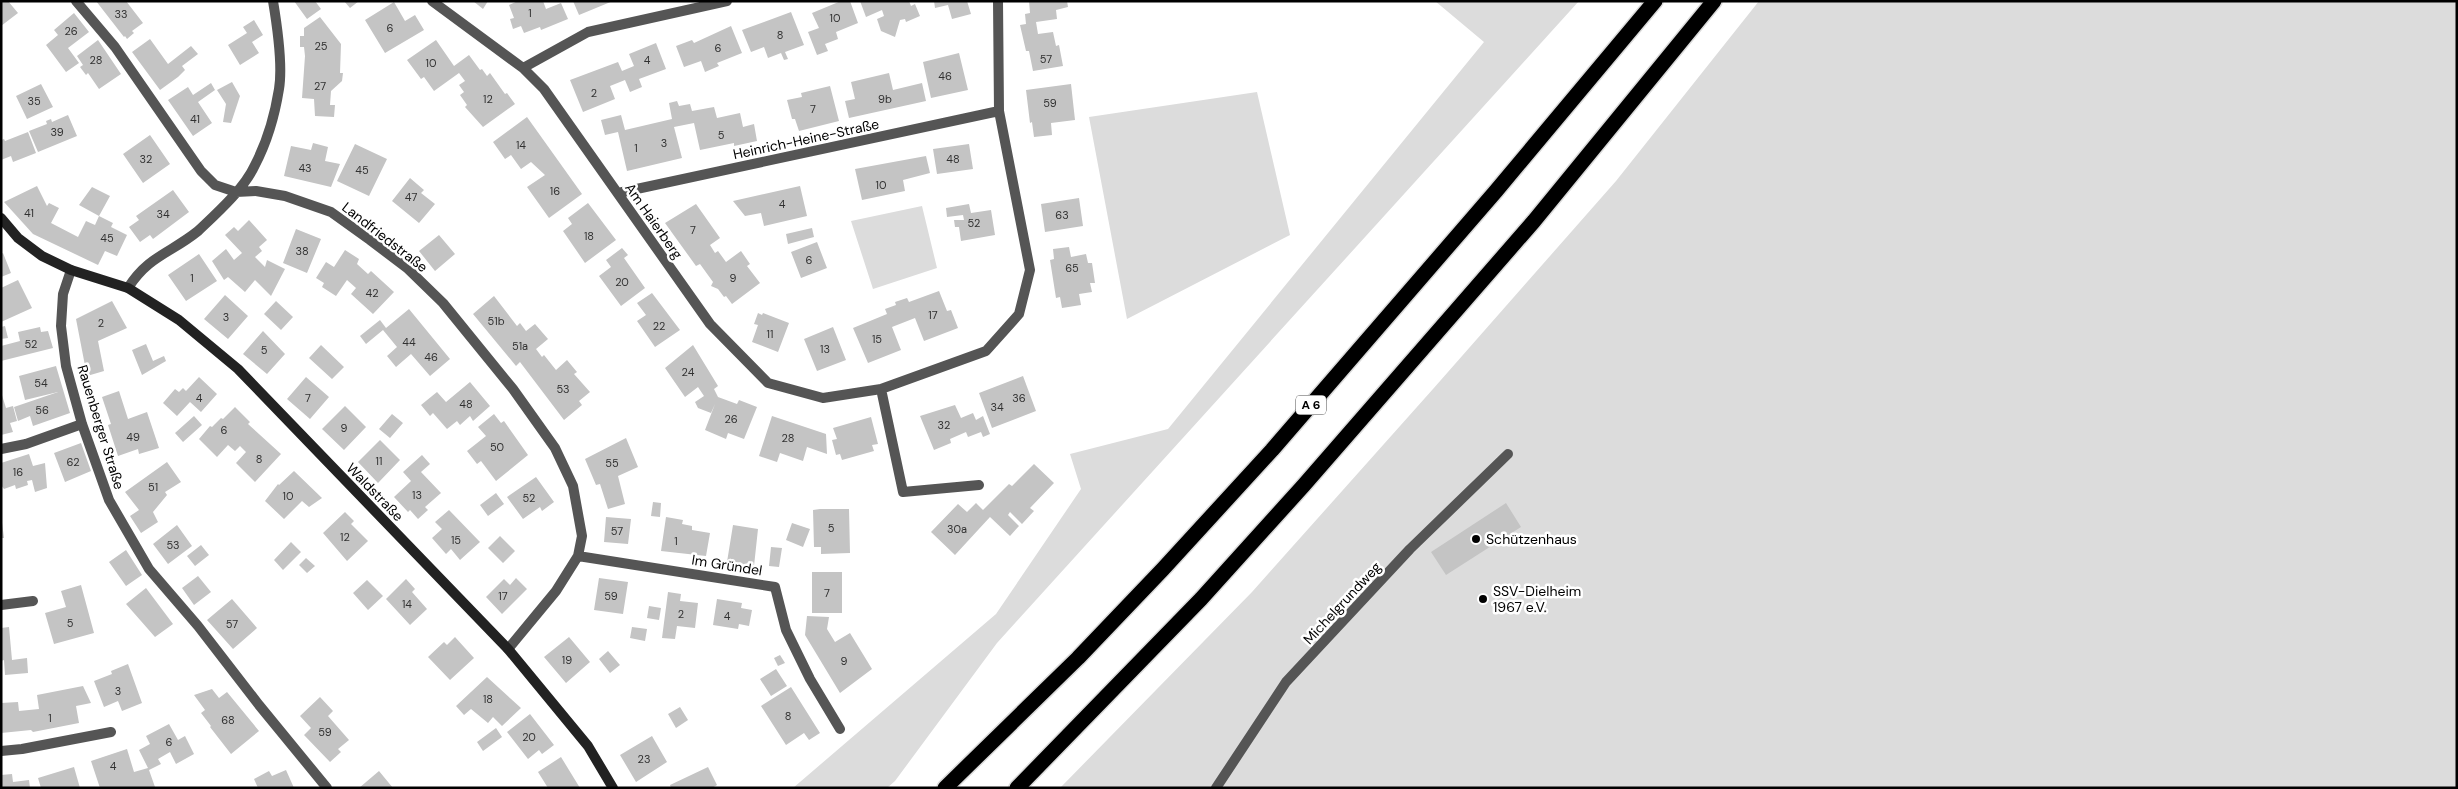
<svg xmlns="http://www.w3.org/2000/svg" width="2458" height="789" font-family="'DM Sans',sans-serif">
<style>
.green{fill:#dcdcdc}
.building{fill:#c4c4c4}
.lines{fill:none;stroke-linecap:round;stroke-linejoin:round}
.highway-casing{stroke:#dbdbdb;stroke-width:18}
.street{stroke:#555;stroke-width:10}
.secondary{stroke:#222;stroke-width:10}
.highway{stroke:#000;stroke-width:15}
.poi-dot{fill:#000;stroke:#fff;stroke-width:2}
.labels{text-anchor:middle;stroke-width:5;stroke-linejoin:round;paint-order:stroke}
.number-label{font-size:11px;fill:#313131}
.shield{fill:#fff;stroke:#4c4c4c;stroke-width:1}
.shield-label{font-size:12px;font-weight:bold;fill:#000}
.street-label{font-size:14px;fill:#000;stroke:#fff}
.poi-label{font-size:14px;fill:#000;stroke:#fff;text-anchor:start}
</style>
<rect width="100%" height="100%" fill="#fff"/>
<path class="green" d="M1435 1H1579L997 643 895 781 887 788H793L996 614 1081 489 1070 454 1168 429 1484 42Z
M1759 1H2457V788H1060L1252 592 1433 389 1616 181Z
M1257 92 1290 235 1127 319 1089 117Z
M922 206 937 268 873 289 851 221Z"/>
<path class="building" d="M1 1H8L18 13 1 26Z
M96 1H126L143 23 132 31 134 33 127 39 125 36 124 37Z
M294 1H315L321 9 307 19Z
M344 1H359L350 8Z
M473 1H488L483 9Z
M518 1H543L546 9 561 3 568 19 541 30 540 27 524 33 521 26 513 29 510 19 514 18 509 5Z
M573 1H613L579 15Z
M841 1H850L858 23 836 32 838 39 825 44 828 51 817 55 808 32 819 28 812 13Z
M860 1H909L911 6 915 4 920 16 906 22 905 19 900 20 895 37 881 31 877 19 884 16 882 10 866 17Z
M934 1H967L971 14 952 19 948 5 935 8Z
M1029 1H1067L1068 7 1056 10 1057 19 1036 22 1038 34 1053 32 1056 46 1059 45 1063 66 1033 71 1029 51H1026L1020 25 1026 24 1025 14 1030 13Z
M394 2 405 21 415 15 424 30 385 53 365 20Z
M791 12 804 45 785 52 788 59 784 60 781 53 768 58 764 47 751 52 742 30Z
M74 13 89 32 68 48 79 63 66 72 46 45 58 35 54 30Z
M320 17 341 44 340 73H343L342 81 331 91 330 105H335L334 117 315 116 314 99 302 98 305 56 304 47H300V36H304V28Z
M254 20 263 35 252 42 259 53 240 65 228 45 247 33 243 27Z
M731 26 742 53 717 63 719 66 705 72 701 61 684 67 676 46 692 40 694 43Z
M150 39 168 64 191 46 198 54 182 66 185 70 178 77 160 90 132 52Z
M98 40 121 74 99 89 88 73 86 75 80 67 83 65 77 56Z
M436 40 454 66 469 55 480 70 482 69 487 76 490 73 505 94 507 93 515 104 483 127 465 107 467 105 460 95 464 92 459 85 465 81 459 73 434 91 424 77 421 79 407 60Z
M656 43 666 69 639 79 642 87 630 92 625 80 610 86 615 99 583 112 570 80 618 62 622 71 634 66 629 54Z
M959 53 968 90 931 98 923 62Z
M889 73 893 90 922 83 926 101 849 118 845 101 855 99 851 82Z
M232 82 240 96 231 123 223 122 226 104 217 90Z
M211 83 215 90 198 102 212 123 193 136 168 100 188 87 193 95Z
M41 84 53 107 27 119 16 96Z
M1071 84 1075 120 1051 123 1052 135 1034 137 1032 122 1030 123 1026 90Z
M830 86 839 121 799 131 795 119H792L787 100 802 97 801 93Z
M677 101 679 106 690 104 692 111 714 107 717 118 740 113 743 127 754 124 757 141 734 146V143L700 150 694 123 674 127 682 158 627 171 618 132 605 135 601 120 621 115 625 130 672 119 669 103Z
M68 115 77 136 38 152 29 131 47 124 46 121 51 119 52 122Z
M527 117 582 194 549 218 527 187 545 175 531 162 521 169 511 155 505 159 493 142Z
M28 132 36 153 13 162 11 156 1 160V140L4 139 5 141Z
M150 135 170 164 143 183 123 154Z
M313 143 328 147 325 161 340 164 331 187 284 176 291 146 311 150Z
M355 144 387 159 369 196 337 181Z
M969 144 973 169 937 174 933 149Z
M926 156 930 173 903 180 905 191 862 200 855 169Z
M410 178 424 190 421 193 435 204 419 223 392 201Z
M37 186 47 206 49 203 59 208 51 223 78 237 86 221 95 225 99 216 113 223 111 227 127 235 117 256 105 251 98 265 33 234 4 202Z
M800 186 807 216 764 226 761 213 745 216 733 201Z
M92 187 110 196 99 216 79 205Z
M173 190 189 212 153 239 150 235 140 242 129 227 139 220 136 216Z
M1079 198 1083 226 1045 232 1041 204Z
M588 203 616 240 585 263 563 231 572 224 568 218Z
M696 204 720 238 710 245 715 253 718 251 726 262 741 251 750 264 747 266 760 283 732 304 726 296 724 297 718 289 711 286 713 282 700 264 696 266 665 223Z
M969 204 971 213 991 210 995 235 961 241 959 227H955L954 220H964L963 215 947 217 946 208Z
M249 220 267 240 259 247 262 251 255 257 265 267 267 260 285 269 271 296 255 280 245 292 228 277 224 280 212 261 226 249 234 260 242 253 225 235 234 227 238 231Z
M812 228 814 237 788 244 786 234Z
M296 229 321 239 307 273 283 263Z
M439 235 455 254 435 271 419 251Z
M817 242 827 268 801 278 791 252Z
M1069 247 1071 257 1086 254 1088 263H1092L1095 283H1090L1092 292 1079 294 1081 305 1062 308 1060 297 1056 298 1050 260 1054 259 1053 249Z
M622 248 628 255 624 258 645 288 621 306 599 276 611 267 606 260Z
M345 250 359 259 357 264 368 274 371 271 394 292 373 314 351 294 356 288 347 280 336 296 322 287 324 283 316 278 326 262 334 267Z
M3 253 11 273 1 277V254Z
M199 254 217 281 186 301 168 275Z
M18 280 32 308 1 322V288Z
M939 291 947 311 951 310 958 328 924 341 915 318 892 327 901 350 868 363 853 328 887 314 885 309 896 305 895 302 907 298 909 302Z
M652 293 680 330 655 347 637 321 646 315 637 303Z
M225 295 248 316 228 339 204 319Z
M494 296 517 326 520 323 526 331 535 324 548 339 536 349 542 357 544 355 556 370 567 360 577 372 574 374 590 392 579 401 582 405 564 420 520 362 516 366 473 314Z
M112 301 127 328 98 341 104 371 87 376 76 319Z
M276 301 293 317 281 330 264 314Z
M409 309 450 359 430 376 411 354 396 367 387 356 397 347 383 330 366 344 360 336 380 320 386 328Z
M758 313 762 315 763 313 789 323 778 352 752 342 758 325 754 324Z
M5 326 8 338 1 339V327Z
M40 327 41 332 48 331 53 348 1 361V346L20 341 18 332Z
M833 327 846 360 817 371 804 339Z
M263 331 285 354 267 374 243 354Z
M146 344 153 361 164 356 166 361 142 375 132 350Z
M321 345 344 367 332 379 309 358Z
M693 345 718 386 714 389 718 397 737 404 739 400 757 407 744 439 728 433 726 439 705 430 715 404 711 413 698 408 695 402 704 396 698 387 685 397 665 368Z
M56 366 70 413 33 426 30 416 18 421 14 407 58 392 25 400 19 376Z
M1023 376 1036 411 992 428 979 393Z
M199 377 217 394 201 412 190 402 177 416 163 403 175 389 179 392 183 388 186 391Z
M306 377 329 397 310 419 287 399Z
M470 382 490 406 473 421 470 416 460 425 457 421 447 429 433 413 430 416 421 405 437 392 446 402Z
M119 391 128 419 147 412 159 448 139 454 138 449 118 456 108 425 111 424 102 397Z
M1 392 6 408 13 406 17 421 10 423 13 432 1 435Z
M955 405 961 418 973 413 976 420 983 416 990 434 983 437 981 432 968 437 966 432 950 439 951 443 934 450 920 416Z
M345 406 366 427 344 450 322 429Z
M235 407 250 422 248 424 281 454 255 482 236 463 246 452 240 446 235 451 228 445 217 457 199 439 210 426 212 427 221 418 223 419Z
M392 414 403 423 390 438 379 429Z
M494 414 501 423 504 421 528 455 496 481 481 461 477 464 467 451 486 436 478 427Z
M194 416 202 425 183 442 175 433Z
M772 416 826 434 827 454 807 447 803 461 780 453 777 462 759 456Z
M871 417 878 444 872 445 874 451 842 460 840 454 836 455 832 440 837 439 833 428Z
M626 438 638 467 618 476 625 504 608 509 600 484 596 485 585 459Z
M380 440 400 460 378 483 358 462Z
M81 443 91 471 65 482 54 453Z
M29 454 33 466 45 463 47 488 35 492 32 480 27 481 28 485 16 489 15 485 4 489 1 485V463Z
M422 455 430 464 421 472 441 493 425 507 428 510 418 519 410 510 408 512 394 497 411 481 403 472Z
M167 462 181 482 165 492 167 495 153 512 158 522 141 533 130 516 139 510 125 492Z
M1034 464 1054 483 1030 508 1034 511 1022 524 1010 512 1008 515 1019 526 1010 536 990 517 955 555 931 532 958 504 967 512 976 503 983 510 1009 484 1012 486Z
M294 471 322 498 309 507 302 501 284 519 265 501 278 484 279 485Z
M536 477 554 502 542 511 540 507 523 519 507 497Z
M496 493 504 504 488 516 480 505Z
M653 502 661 503 660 517 651 516Z
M1506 503 1521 527 1446 575 1431 552Z
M820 509H849L850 553 821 554V547H814L813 510Z
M449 510 480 542 460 560 451 549 446 554 432 538 442 529 435 522Z
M345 512 354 521 351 524 368 541 347 561 323 533Z
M1 515 4 538H1Z
M606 517 631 519 628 544 604 542Z
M666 517 683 520 682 524 692 526V530L710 533 706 556 661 551Z
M792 523 810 529 803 547 786 540Z
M177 525 192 546 168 564 153 544Z
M733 525 758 529 754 566 727 562Z
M500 536 515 551 503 563 488 548Z
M291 542 301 552 283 570 274 560Z
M201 545 209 555 195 566 187 556Z
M771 547 782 548 779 567 769 566Z
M126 550 142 575 126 586 109 562Z
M306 558 315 566 307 573 299 565Z
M812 572H842V613H812Z
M198 576 211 592 194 605 182 588Z
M516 578 527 589 502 614 486 597 504 579 510 585Z
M599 578 628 582 623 614 594 610Z
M406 579 415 589 412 592 427 609 410 625 386 599Z
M367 580 383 596 368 610 353 593Z
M81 585 94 633 54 644 45 613 66 607 61 591Z
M146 588 173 624 155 637 126 604Z
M668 592 681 594 680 601 698 603 695 628 677 626 675 639 662 638Z
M232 599 257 628 233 649 207 620Z
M717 599 742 603 741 608 752 610 749 626 739 624 738 629 713 625Z
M649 606 661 608 659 620 647 618Z
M807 616 829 617 827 629 835 642 850 633 872 669 840 693 805 635Z
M9 627 12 660 27 658 28 673 5 675 4 660 1 661V628Z
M632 627 647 629 645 641 630 638Z
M455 637 474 658 450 680 428 657 444 642 447 645Z
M569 637 590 662 566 683 544 657Z
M608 651 620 665 610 673 599 659Z
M780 655 785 663 778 666 774 658Z
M128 664 142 703 122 711 118 701 104 707 94 681 112 674 111 671Z
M776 669 787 686 771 696 760 679Z
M487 677 521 708 502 726 493 717 488 723 471 709 464 715 456 706Z
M83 686 91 703 76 706 79 723 33 732 31 730 1 733V703L18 702 19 711 39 709 37 695Z
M791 687 820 733 809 740 804 733 786 745 761 706Z
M212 689 219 698 227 692 259 731 231 754 210 727 211 726 201 713 205 710 194 695Z
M320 697 333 711 328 716 349 740 338 749 341 752 330 762 304 735 311 728 300 716Z
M680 707 688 720 676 728 668 714Z
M530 714 554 745 542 754 539 750 528 759 507 732Z
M169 724 178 740 185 736 194 754 176 764 170 752 158 759 161 764 149 770 155 787 100 788 91 761 127 749 134 772 148 768 139 750 150 744 146 736Z
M496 728 502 737 483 751 477 742Z
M652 736 667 762 636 782 620 755Z
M561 757 580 788H548L538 772Z
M74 767 80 788H41L38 778Z
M708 767 717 785 712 788H671L670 785Z
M286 770 294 788H258L254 779 269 771 272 776Z
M379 771 393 788H359Z
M12 774 13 782 29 780 30 788H1V775Z"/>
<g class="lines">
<defs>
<path id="highway" d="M945 788 1078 658 1163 569 1272 450 1496 191 1655 1
M1017 788 1201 599 1304 485 1534 221 1714 1"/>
</defs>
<use href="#highway" class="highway-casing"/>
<path class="street" d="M76 1 115 47 201 171 215 185 236 192 256 191 285 196 331 212 370 240 407 268 443 303 513 389 555 448 573 486 582 536 578 556 556 591 508 649
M432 1 523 68 544 89 710 324 768 383 823 398 881 389 986 351 1019 314 1030 270 999 111 998 1
M523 68 588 32 727 1
M618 193 999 111
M71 270 63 294 61 326 66 366 82 424 109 500 149 569 198 626 259 705 327 788
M128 288C148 256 171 253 198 231 217 213 244 189 255 165 267 142 275 114 279 89 283 65 277 25 273 1
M881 389 903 492 979 485
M1 449 26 444 82 424
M578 556 775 587 786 630 810 679 840 729
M1 605 33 601
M1 751 22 749 111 732
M1216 788 1286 682 1410 549 1508 454"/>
<path class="secondary" d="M1 218 18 238 42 256 71 270 128 288 179 320 238 369 508 649 588 746 613 788"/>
<use href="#highway" class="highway"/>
</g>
<g class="poi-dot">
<circle cx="1476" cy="539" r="5"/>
<circle cx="1483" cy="599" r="5"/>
</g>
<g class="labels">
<g class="number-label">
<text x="530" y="17">1</text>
<text x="121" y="18">33</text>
<text x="835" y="22">10</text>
<text x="390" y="32">6</text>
<text x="71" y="35">26</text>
<text x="780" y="39">8</text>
<text x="321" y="50">25</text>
<text x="718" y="52">6</text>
<text x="1046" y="63">57</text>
<text x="96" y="64">28</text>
<text x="647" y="64">4</text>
<text x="431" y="67">10</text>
<text x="945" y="80">46</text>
<text x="320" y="90">27</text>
<text x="594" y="97">2</text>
<text x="488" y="103">12</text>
<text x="885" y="103">9b</text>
<text x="34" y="105">35</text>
<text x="1050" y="107">59</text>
<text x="813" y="113">7</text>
<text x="195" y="123">41</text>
<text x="57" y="136">39</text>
<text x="721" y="139">5</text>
<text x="664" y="147">3</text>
<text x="521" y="149">14</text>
<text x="636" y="152">1</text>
<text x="146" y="163">32</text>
<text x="953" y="163">48</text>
<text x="305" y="172">43</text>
<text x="362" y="174">45</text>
<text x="881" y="189">10</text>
<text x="555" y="195">16</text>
<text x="411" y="201">47</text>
<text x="782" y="208">4</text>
<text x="29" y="217">41</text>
<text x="163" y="218">34</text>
<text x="1062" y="219">63</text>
<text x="974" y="227">52</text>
<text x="693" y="234">7</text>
<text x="589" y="240">18</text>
<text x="107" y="242">45</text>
<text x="302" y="255">38</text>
<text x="809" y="264">6</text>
<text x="1072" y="272">65</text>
<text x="192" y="282">1</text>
<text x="733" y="282">9</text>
<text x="622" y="286">20</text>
<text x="372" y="297">42</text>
<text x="933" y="319">17</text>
<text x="226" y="321">3</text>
<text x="496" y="325">51b</text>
<text x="101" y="327">2</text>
<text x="659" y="330">22</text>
<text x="770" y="338">11</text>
<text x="877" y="343">15</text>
<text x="409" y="346">44</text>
<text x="31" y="348">52</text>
<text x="520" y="350">51a</text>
<text x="825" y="353">13</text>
<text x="264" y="354">5</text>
<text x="431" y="361">46</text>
<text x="688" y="376">24</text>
<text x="41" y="387">54</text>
<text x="563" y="393">53</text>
<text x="199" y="402">4</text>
<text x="308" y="402">7</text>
<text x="1019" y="402">36</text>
<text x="466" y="408">48</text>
<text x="997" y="411">34</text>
<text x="42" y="414">56</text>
<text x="731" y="423">26</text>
<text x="944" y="429">32</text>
<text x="344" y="432">9</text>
<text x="224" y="434">6</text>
<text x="133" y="441">49</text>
<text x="788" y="442">28</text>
<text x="497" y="451">50</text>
<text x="259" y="463">8</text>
<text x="379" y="465">11</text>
<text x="73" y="466">62</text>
<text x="612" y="467">55</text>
<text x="18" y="476">16</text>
<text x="153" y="491">51</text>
<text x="417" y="499">13</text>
<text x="288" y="500">10</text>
<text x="529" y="502">52</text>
<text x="831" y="532">5</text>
<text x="957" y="533">30a</text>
<text x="617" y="535">57</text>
<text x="345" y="541">12</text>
<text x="456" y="544">15</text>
<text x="676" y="545">1</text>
<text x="173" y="549">53</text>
<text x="827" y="597">7</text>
<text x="503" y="600">17</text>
<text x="611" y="600">59</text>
<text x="407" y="608">14</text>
<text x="681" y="618">2</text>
<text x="727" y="620">4</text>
<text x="70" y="627">5</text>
<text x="232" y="628">57</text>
<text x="567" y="664">19</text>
<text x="844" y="665">9</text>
<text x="118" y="695">3</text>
<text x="488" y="703">18</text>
<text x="788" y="720">8</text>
<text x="50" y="722">1</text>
<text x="228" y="724">68</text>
<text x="325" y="736">59</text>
<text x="529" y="741">20</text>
<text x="169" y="746">6</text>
<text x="644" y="763">23</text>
<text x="113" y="770">4</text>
</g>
<rect class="shield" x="1296" y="395.5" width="30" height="19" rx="4"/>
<g class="shield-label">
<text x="1311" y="409">A 6</text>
</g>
<g class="street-label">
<text transform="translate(806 139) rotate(-12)" y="5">Heinrich-Heine-Straße</text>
<text transform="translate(654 221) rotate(55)" y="5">Am Haierberg</text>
<text transform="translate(385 237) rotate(38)" y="5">Landfriedstraße</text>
<text transform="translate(101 427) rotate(73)" y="5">Rauenberger Straße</text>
<text transform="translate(375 492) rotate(46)" y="5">Waldstraße</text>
<text transform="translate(727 565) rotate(9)" y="5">Im Gründel</text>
<text transform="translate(1342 603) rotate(-47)" y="5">Michelgrundweg</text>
</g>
<g class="poi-label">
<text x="1486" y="544">Schützenhaus</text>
<text x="1493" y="596">SSV-Dielheim<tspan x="1493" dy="16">1967 e.V.</tspan></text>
</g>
</g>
<rect width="2458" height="789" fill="none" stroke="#000000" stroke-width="5"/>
</svg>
